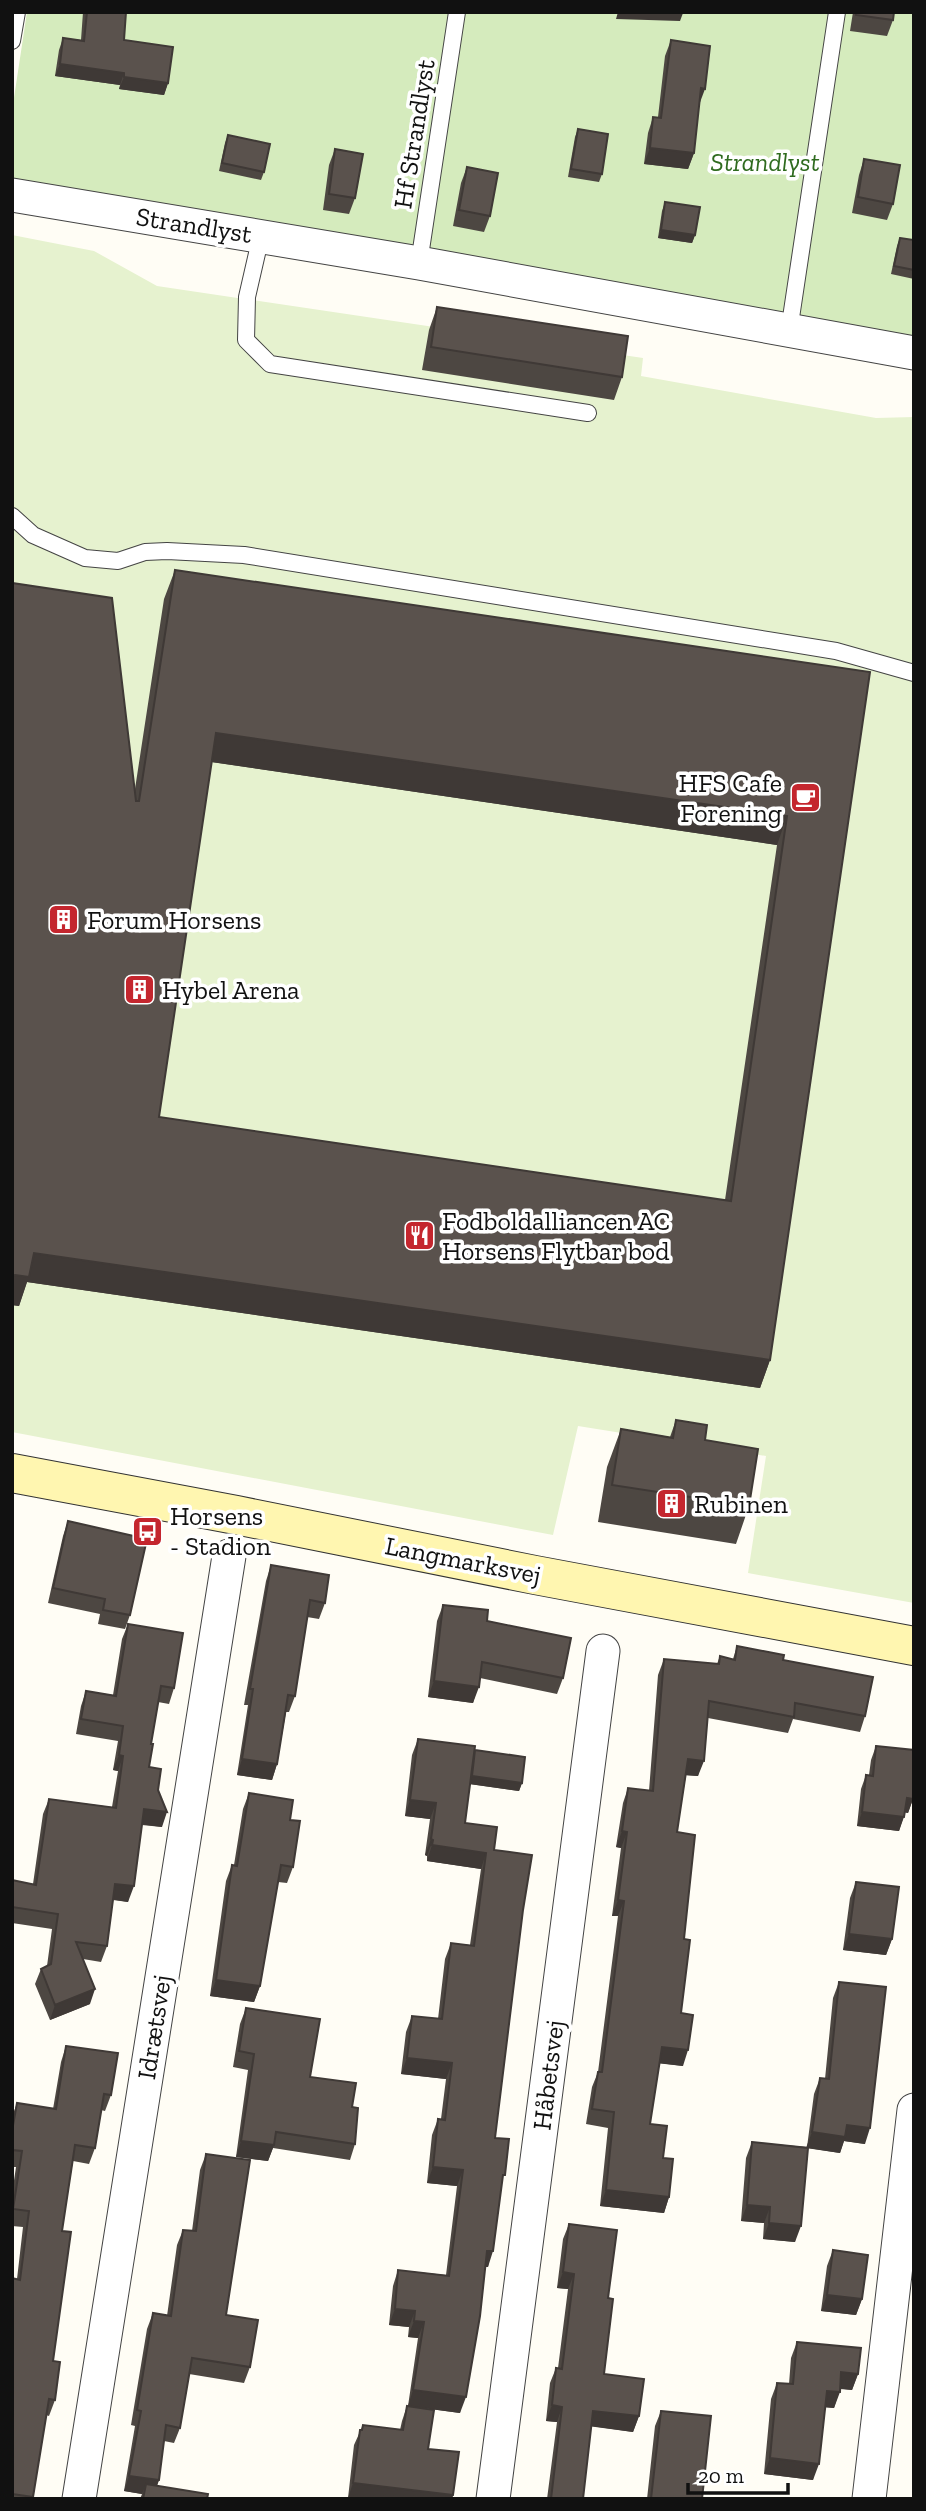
<svg xmlns="http://www.w3.org/2000/svg" width="926" height="2511" font-family="'Zilla Slab',serif">
<style>
.green{fill:#d5ebbd}
.pitch{fill:#e6f2cf}
.lines{fill:none;stroke-linecap:round;stroke-linejoin:round}
.service-casing{stroke:#444;stroke-width:18}
.minor-casing{stroke:#444;stroke-width:35}
.secondary-casing{stroke:#333;stroke-width:40}
.service{stroke:#fff;stroke-width:16}
.minor{stroke:#fff;stroke-width:33}
.secondary{stroke:#fff6b0;stroke-width:38}
.wall{fill:#4d4742;fill-rule:evenodd}
.shaded-wall{fill:#3f3936}
.building{fill:#5a524d;stroke:#3f3936;stroke-width:2;fill-rule:evenodd}
.labels{text-anchor:middle;stroke-width:7;stroke-linejoin:round;paint-order:stroke}
.street-label{font-size:26px;fill:#111;stroke:#fff}
.park-label{font-size:26px;font-style:italic;fill:#2f6b1f;stroke:#fff}
.poi-label{font-size:26px;fill:#111;stroke:#fff;text-anchor:start}
</style>
<rect width="100%" height="100%" fill="#fffdf5"/>
<path class="green" d="M27 12H914V341L12 182V111Z"/>
<path class="pitch" d="M12 235 94 251 157 286 643 358 641 376 876 418 914 417V1603L748 1573 766 1456 578 1426 553 1535 12 1432Z"/>
<g class="lines">
<defs>
<path id="service" d="M12 41 17 12
M261 236 247 297 246 340 270 364 588 413
M419 263 457 12
M789 331 837 12
M12 516 33 535 85 558 118 561 145 552 167 551 244 555 836 651 914 673"/>
<path id="minor" d="M12 195 419 263 914 353
M79 2499 229 1556
M493 2499 603 1651
M869 2499 914 2110"/>
<path id="secondary" d="M12 1473 236 1515 535 1575 914 1646"/>
</defs>
<use href="#service" class="service-casing"/>
<use href="#minor" class="minor-casing"/>
<use href="#secondary" class="secondary-casing"/>
<use href="#service" class="service"/>
<use href="#minor" class="minor"/>
<use href="#secondary" class="secondary"/>
</g>
<path class="wall" d="M83 12H126L124 40 168 83 164 95 119 89 120 85 55 76 59 50 63 38 81 40Z
M853 12H894L893 20 887 36 850 31Z
M671 40 699 104 694 153 688 169 644 164 648 133 653 117H658L665 56Z
M578 129 602 174 599 182 568 177 575 137Z
M228 135 264 172 261 180 219 171 225 143Z
M335 149 355 198 349 214 323 210 329 165Z
M864 159 893 204 887 220 852 213 859 175Z
M467 167 490 216 484 232 453 226 461 183Z
M665 202 695 235 692 243 658 238 662 211Z
M900 238 914 240V279L891 274 897 246Z
M437 307 622 377 614 400 422 370 429 330Z
M175 570 870 672 770 1360 760 1388 27 1282 19 1306 12 1305V583L135 789 164 599ZM211 762 777 845 725 1200 159 1117Z
M676 1420 705 1440 749 1506 736 1544 598 1522 607 1467 621 1429 670 1437Z
M68 1521 130 1615 125 1629 98 1624 100 1614 48 1603 63 1536Z
M271 1565 325 1603 319 1619 307 1617 295 1696 289 1712H286L277 1764 272 1780 237 1775 248 1705H244L266 1581Z
M443 1605 487 1621 563 1678 557 1694 480 1678 473 1703 428 1697 437 1621Z
M128 1624 174 1688 169 1704 158 1702 151 1744 149 1767 158 1790 162 1827 142 1825 128 1902 113 1900 107 1946 101 1962 83 1959 90 2004 50 2020 35 1984 41 1969 47 1966 52 1929 12 1923V1880L33 1884 43 1814 49 1799 112 1807 118 1771 113 1770 118 1741 76 1734 81 1706 86 1691 113 1695 122 1639Z
M737 1646 783 1660 865 1716 860 1732 793 1719 788 1733 708 1718 698 1776 686 1775 677 1832 684 1939 681 2013 683 2066 659 2063 650 2124 663 2158 669 2197 664 2213 600 2206 608 2128 586 2124 592 2087 598 2072 618 1916H612L621 1848 616 1847 623 1803 628 1788 649 1791 658 1675 664 1659 717 1664 720 1656 733 1659Z
M418 1739 474 1755 475 1750 522 1783 519 1791 470 1784 465 1823 494 1850 523 1910 495 2138 502 2182 488 2267H485L460 2413 408 2406 418 2338 408 2337 409 2327 389 2325 393 2286 398 2270 446 2275 457 2186 427 2183 432 2135 438 2119H441L446 2079 401 2074 406 2032 412 2016 438 2019 445 1959 451 1943 470 1945 481 1869 427 1861V1856L425 1855 430 1819 405 1816 412 1755Z
M876 1746 913 1799 908 1813 905 1812 899 1831 857 1826 861 1789 866 1775H869L871 1760Z
M249 1793 290 1820 293 1867 287 1883 278 1882 260 1986 254 2002 210 1996 226 1881 232 1865H234L243 1809Z
M856 1882 892 1939 886 1955 843 1950 850 1898Z
M839 1982 865 2144 844 2141 840 2153 808 2148 795 2242 763 2239 764 2223 741 2221 746 2158 752 2142 807 2147 814 2094 820 2078 825 2079 833 1998Z
M246 2008 310 2077 352 2107 355 2144 350 2160 273 2148 268 2161 236 2157 248 2070 233 2067 240 2024Z
M66 2046 111 2095 105 2111 101 2110 95 2148 89 2164 73 2161 62 2231 53 2361 55 2400 49 2416 46 2415 32 2499H12V2278L17 2279 23 2227 12 2226V2194L16 2167H12V2117L17 2103 53 2109 61 2062Z
M206 2154 226 2315 250 2367 244 2383 189 2374 180 2428 174 2443 164 2441 159 2480 157 2486 207 2499H140L142 2494 124 2491 135 2426 131 2425 147 2329 153 2313 167 2316 177 2245 183 2230 192 2231 200 2170Z
M569 2224 608 2298 604 2374 639 2416 633 2432 591 2426 583 2499H547L557 2422 546 2421 550 2383 556 2368H558L568 2289 557 2288 563 2239Z
M833 2250 862 2299 856 2315 821 2311 827 2266Z
M797 2342 858 2374 852 2390 840 2389 834 2408 825 2407 813 2480 764 2474 771 2399 777 2383 789 2384 791 2358Z
M407 2406 428 2449 453 2495 452 2499 348 2498 354 2445 363 2425 400 2430 402 2421Z
M661 2411 702 2499H647L655 2426Z"/>
<path class="shaded-wall" d="M618 12H661L683 13 680 21 616 19Z
M60 64 124 73 120 85 55 76Z
M124 77 168 83 164 95 119 89Z
M701 88 705 89 699 105Z
M650 148 694 153 688 169 644 164Z
M661 230 695 235 692 243 658 238Z
M216 733 787 816 777 845 205 761Z
M34 1253 770 1360 760 1388 27 1282 19 1306 12 1305V1276Z
M434 1681 479 1687 473 1703 428 1697Z
M119 1755 123 1756 118 1771 113 1770Z
M242 1759 277 1764 272 1780 237 1775Z
M688 1759 704 1761 698 1776 682 1775Z
M472 1776 522 1783 519 1791 469 1784Z
M907 1798 913 1799 908 1813 902 1812Z
M410 1800 436 1803 430 1819 405 1816Z
M144 1809 167 1812 162 1827 139 1824Z
M862 1812 904 1817 899 1831 857 1826Z
M622 1831 627 1832 621 1848 616 1847Z
M431 1839 433 1840 427 1856 425 1855Z
M432 1845 486 1853 481 1869 427 1861Z
M115 1884 134 1886 128 1902 110 1899Z
M618 1900 624 1901 618 1916H612Z
M849 1934 892 1939 886 1955 843 1950Z
M216 1980 260 1986 254 2002 210 1996Z
M95 1989 90 2004 50 2020 55 2005Z
M662 2047 688 2050 683 2066 656 2063Z
M407 2058 452 2063 446 2079 401 2074Z
M847 2125 870 2128 865 2144 844 2141 840 2153 806 2148 812 2132Z
M241 2141 274 2145 268 2161 236 2157Z
M433 2167 463 2170 457 2186 427 2183Z
M606 2190 669 2197 664 2213 600 2206Z
M747 2205 770 2207 764 2223 741 2221Z
M769 2223 801 2226 795 2242 763 2239Z
M487 2251H493L488 2267H481Z
M563 2272 574 2274 568 2289 557 2288Z
M827 2295 862 2299 856 2315 821 2311Z
M395 2309 415 2311 409 2327 389 2325Z
M414 2321 424 2322 418 2338 408 2337Z
M841 2372 858 2374 852 2390 836 2388Z
M413 2390 466 2397 460 2413 408 2406Z
M827 2391 840 2392 834 2408 821 2407Z
M552 2405 562 2407 557 2422 546 2421Z
M593 2411 639 2416 633 2432 588 2426Z
M770 2458 819 2464 813 2480 764 2474Z
M129 2476 159 2480 153 2495 146 2484 142 2494 124 2491Z
M353 2483 453 2495 452 2499 348 2498Z"/>
<path class="building" d="M87 12H126L124 40 173 47 168 83 124 77V73L60 64 63 38 84 41Z
M856 12H894L893 20 856 15Z
M671 40 710 46 705 89 701 88 694 153 650 148 653 117 661 118Z
M578 129 608 134 602 174 571 169Z
M228 135 270 144 264 172 222 163Z
M335 149 363 154 355 198 329 194Z
M864 159 900 165 893 204 858 197Z
M467 167 498 173 490 216 459 210Z
M665 202 700 207 695 235 661 230Z
M900 238 914 240V270L894 266Z
M437 307 628 336 622 377 431 347Z
M175 570 870 672 770 1360 34 1253 29 1277 15 1275 12 1276V583L112 598 136 801H139ZM216 733 787 816 731 1201 159 1117Z
M676 1420 707 1425 705 1440 758 1449 749 1506 612 1485 621 1429 673 1438Z
M68 1521 147 1539 130 1615 103 1610 105 1599 53 1588Z
M271 1565 329 1575 325 1603 310 1600 295 1696 288 1695 277 1764 242 1759 253 1689H250Z
M443 1605 488 1610 487 1621 571 1638 563 1678 482 1662 479 1687 434 1681Z
M128 1624 183 1633 174 1688 161 1686 151 1744H153L149 1767 161 1769 158 1790 167 1812 144 1809 134 1886 115 1884 107 1946 76 1942 95 1989 55 2005 41 1969 51 1964 58 1914 12 1907V1880L36 1885 49 1799 116 1808 123 1756 119 1755 123 1726 81 1719 86 1691 116 1696Z
M737 1646 784 1655 783 1660 873 1677 865 1716 795 1703 794 1717 709 1701 704 1761 688 1759 677 1832 695 1835 684 1939 690 1940 681 2013 693 2015 688 2050 662 2047 650 2124 667 2126 663 2158 673 2159 669 2197 606 2190 614 2112 592 2109 598 2072H602L624 1901 618 1900 627 1832 622 1831 628 1788 653 1791 664 1659 719 1664 720 1656 735 1660Z
M418 1739 475 1746 465 1823 497 1827 494 1850 532 1855 523 1910 495 2138 509 2139 505 2175H503L493 2251H487L480 2316 466 2397 413 2390 424 2322 414 2321 415 2311 395 2309 398 2270 449 2276 463 2170 433 2167 438 2119 445 2120 452 2063 407 2058 412 2016 442 2019 451 1943 474 1946 486 1853 432 1845 433 1840 431 1839 436 1803 410 1800Z
M876 1746 914 1750 913 1799 907 1798 904 1817 862 1812 866 1775 873 1776Z
M475 1750 525 1757 522 1783 472 1776Z
M249 1793 293 1800 290 1820 300 1821 293 1867 281 1865 260 1986 216 1980 232 1865 237 1866Z
M856 1882 899 1887 892 1939 849 1934Z
M839 1982 886 1987 870 2128 847 2125 845 2137 812 2132 820 2078 829 2079Z
M246 2008 320 2019 310 2077 356 2083 352 2107 358 2108 355 2144 276 2132 274 2145 241 2141 254 2054 239 2051Z
M66 2046 118 2053 111 2095 104 2094 95 2148 75 2145 62 2231 71 2232 53 2361 60 2362 55 2400 49 2399 33 2497 12 2494V2278L20 2280 29 2211 13 2209 22 2151 12 2150V2131L17 2103 56 2109Z
M752 2142 808 2148 801 2226 769 2223 770 2207 747 2205Z
M206 2154 250 2160 226 2315 258 2320 250 2367 192 2358 180 2428 166 2425 159 2480 129 2476 141 2411 137 2410 153 2313 171 2316 183 2230 196 2231Z
M569 2224 617 2230 608 2298 613 2299 604 2374 644 2379 639 2416 593 2411 583 2499H551L562 2407 552 2405 556 2368 562 2369 574 2274 563 2272Z
M833 2250 868 2255 862 2299 827 2295Z
M797 2342 861 2348 858 2374 841 2372 840 2392 827 2391 819 2464 770 2458 777 2383 793 2384Z
M407 2406 434 2410 428 2449 459 2452 453 2495 353 2483 360 2430H362L363 2425 403 2430Z
M661 2411 711 2416 702 2499H651Z
M146 2484 208 2494 207 2499H143Z"/>
<defs>
<symbol id="cafe-square" viewBox="-11 -11 22 22"><rect x="-9" y="-9" width="18" height="18" rx="4" fill="#c4262e" stroke="#fff"/><path d="M-5.5-4.5H6V0H3Q3 3.5 0 3.5H-2.5Q-5.5 3.5-5.5 0ZM3-3.2v2h1.7v-2ZM-6 4.5H4V6H-6Z" fill="#fff"/></symbol>
<symbol id="building-square" viewBox="-11 -11 22 22"><rect x="-9" y="-9" width="18" height="18" rx="4" fill="#c4262e" stroke="#fff"/><path d="M-4-6H4V6H1V3H-1V6H-4ZM-2.5-4.3h1.7v1.8h-1.7ZM.8-4.3h1.7v1.8H.8ZM-2.5-1h1.7V.8h-1.7ZM.8-1h1.7V.8H.8Z" fill="#fff"/></symbol>
<symbol id="restaurant-square" viewBox="-11 -11 22 22"><rect x="-9" y="-9" width="18" height="18" rx="4" fill="#c4262e" stroke="#fff"/><path d="M-5-6h1v4h1v-4h1v4h1v-4h1v5L-1.5 .5V6h-2V.5L-5-1ZM5-6V6H3V1.5H1.5Q1.5-4 5-6Z" fill="#fff"/></symbol>
<symbol id="bus-square" viewBox="-11 -11 22 22"><rect x="-9" y="-9" width="18" height="18" rx="4" fill="#c4262e" stroke="#fff"/><path d="M-5-6H5V4H4V6H2V4H-2V6H-4V4H-5ZM-3.5-4V0h7V-4ZM-3.5 1.2v1.5H-2V1.2ZM2 1.2v1.5H3.5V1.2Z" fill="#fff"/></symbol>
</defs>
<g fill-rule="evenodd">
<use href="#cafe-square" x="788" y="780" width="35" height="35"/>
<use href="#building-square" x="46" y="902" width="35" height="35"/>
<use href="#building-square" x="122" y="972" width="35" height="35"/>
<use href="#restaurant-square" x="402" y="1218" width="35" height="35"/>
<use href="#building-square" x="654" y="1486" width="35" height="35"/>
<use href="#bus-square" x="130" y="1514" width="35" height="35"/>
</g>
<g class="labels">
<g class="street-label">
<text transform="translate(414 134) rotate(-81)" y="9">Hf Strandlyst</text>
<text transform="translate(194 225) rotate(9)" y="9">Strandlyst</text>
<text transform="translate(463 1560) rotate(11)" y="9">Langmarksvej</text>
<text transform="translate(154 2027) rotate(-81)" y="9">Idrætsvej</text>
<text transform="translate(548 2075) rotate(-83)" y="9">Håbetsvej</text>
</g>
<g class="park-label">
<text x="765" y="171">Strandlyst</text>
</g>
<g class="poi-label">
<text x="782" y="792" text-anchor="end">HFS Cafe<tspan x="782" dy="30">Forening</tspan></text>
<text x="87" y="929">Forum Horsens</text>
<text x="162" y="999">Hybel Arena</text>
<text x="442" y="1230">Fodboldalliancen AC<tspan x="442" dy="30">Horsens Flytbar bod</tspan></text>
<text x="694" y="1513">Rubinen</text>
<text x="170" y="1525">Horsens<tspan x="170" dy="30">- Stadion</tspan></text>
</g>
</g>
<rect width="926" height="2511" fill="none" stroke="#111111" stroke-width="28"/>
<path d="M688 2483v10h100v-10" fill="none" stroke="#111111" stroke-width="3.5"/>
<text x="698" y="2483" font-size="21" fill="#111111" stroke="#ffffff" stroke-width="5" paint-order="stroke">20 m</text>
</svg>
